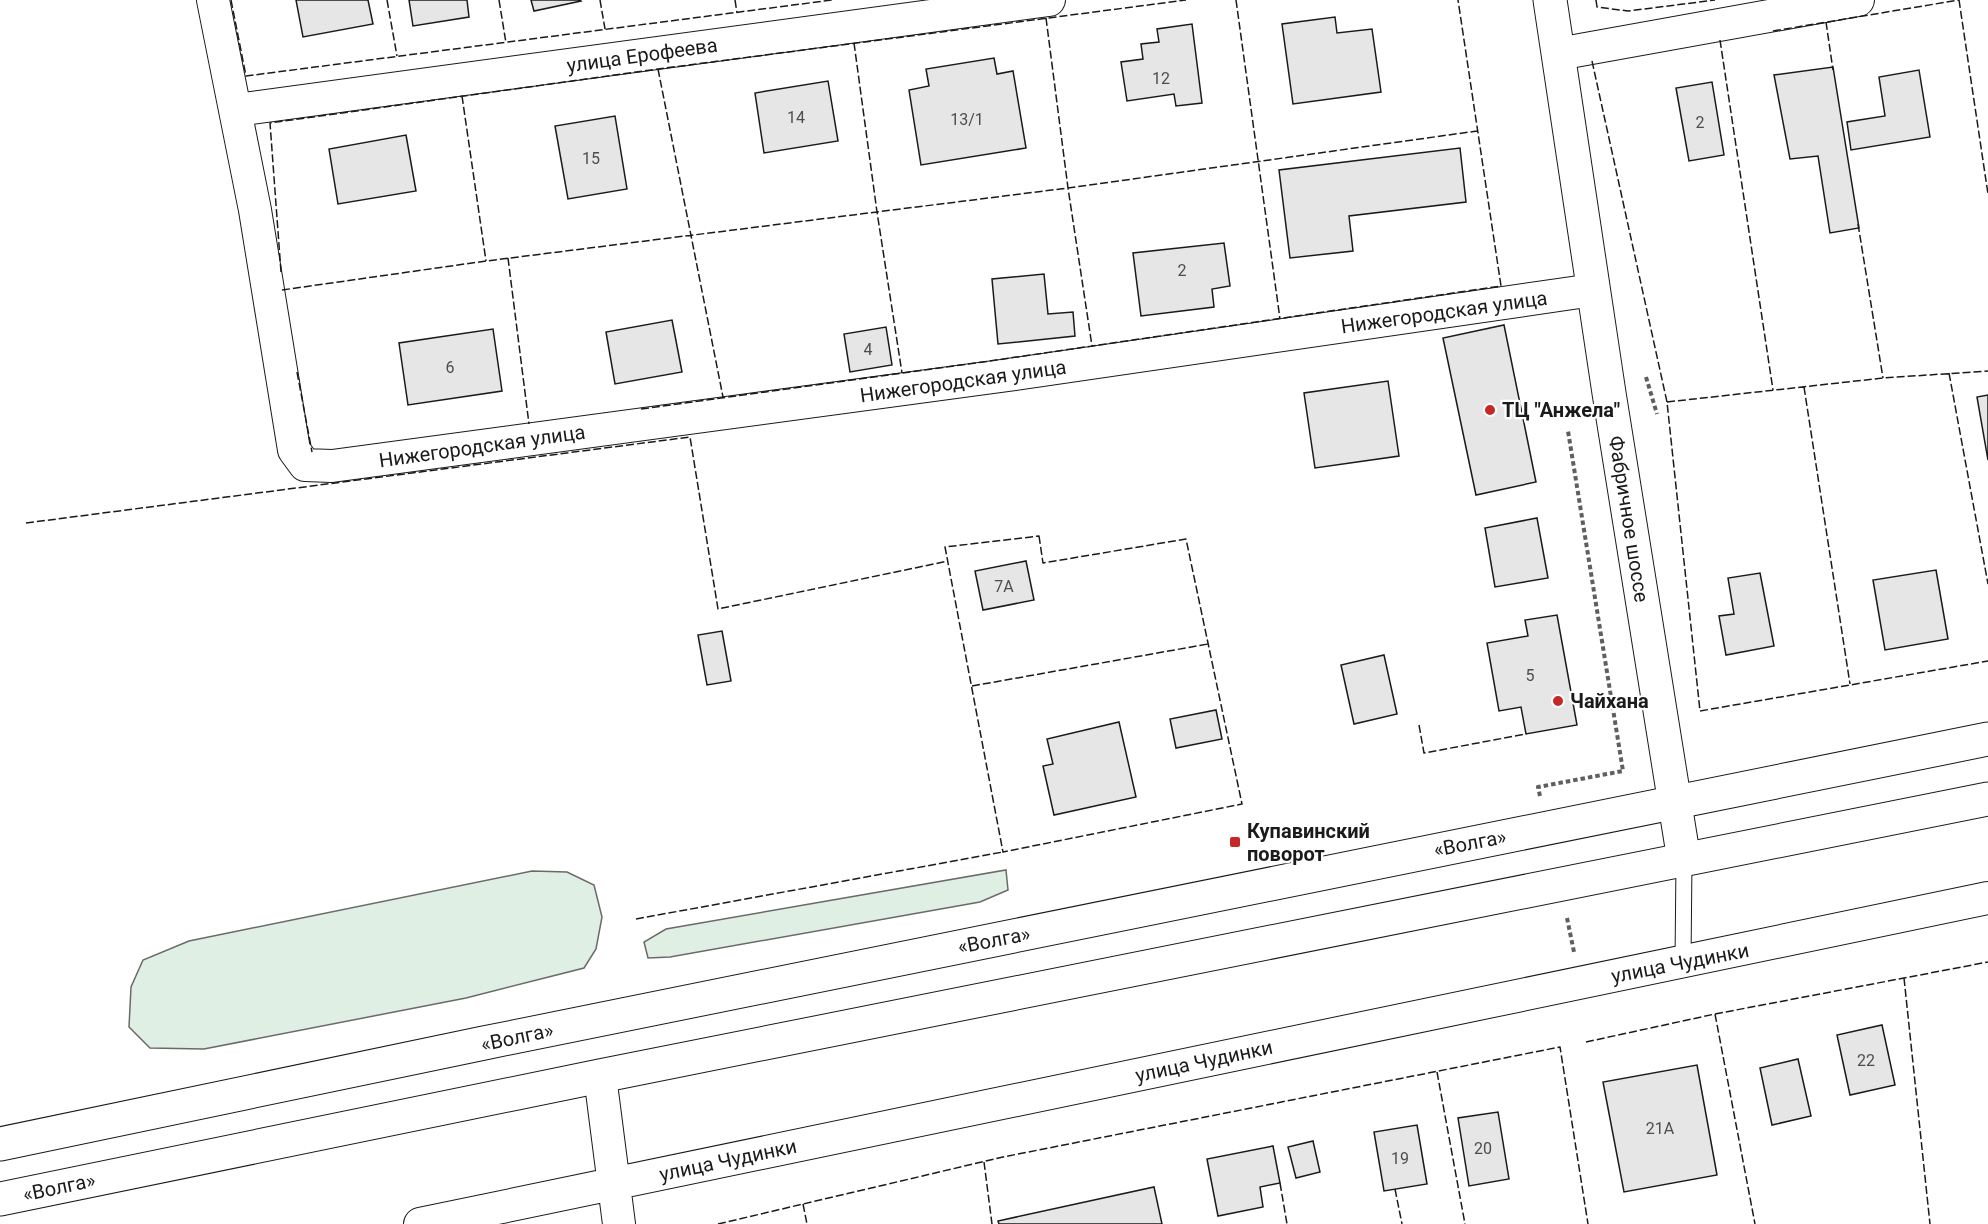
<svg xmlns="http://www.w3.org/2000/svg" width="1988" height="1224" font-family="Roboto,sans-serif">
<style>
.green{fill:#e0efe3;stroke:#6a6a6a;stroke-width:1.5}
.building{fill:#e6e6e6;stroke:#1a1a1a;stroke-width:1.5}
.lines{fill:none;stroke-linecap:round;stroke-linejoin:round}
.service-casing{stroke:#1a1a1a;stroke-width:17}
.minor-casing{stroke:#1a1a1a;stroke-width:34}
.secondary-casing{stroke:#1a1a1a;stroke-width:35}
.trunk-casing{stroke:#1a1a1a;stroke-width:35}
.path{stroke:#5f5f5f;stroke-width:4;stroke-dasharray:4.5 3;stroke-linecap:butt}
.service{stroke:#fff;stroke-width:15}
.minor{stroke:#fff;stroke-width:32}
.secondary{stroke:#fff;stroke-width:33}
.trunk{stroke:#fff;stroke-width:33}
.fence{stroke:#1a1a1a;stroke-width:1.5;stroke-dasharray:8 3;stroke-linecap:butt}
.poi-dot{fill:#c62828;stroke:#fff;stroke-width:2}
.labels{text-anchor:middle;stroke-width:4.5;stroke-linejoin:round;paint-order:stroke}
.number-label{font-size:16px;fill:#4d4d4d}
.street-label{font-size:20px;fill:#1a1a1a;stroke:#fff}
.poi-label{font-size:20px;font-weight:bold;fill:#1a1a1a;stroke:#fff;text-anchor:start}
</style>
<rect width="100%" height="100%" fill="#fff"/>
<path class="green" d="M1006 870 1008 890 980 902 670 957 648 958 644 942 666 929Z
M532 871 567 872 594 885 602 917 596 949 584 968 466 998 204 1049 150 1048 129 1027 131 987 143 960 189 941Z"/>
<path class="building" d="M296 0H368L373 24 303 37Z
M409 0H467L469 17 413 26Z
M531 0H580L581 1 534 11Z
M1335 17 1337 33 1372 29 1381 92 1293 104 1282 24Z
M1192 24 1202 103 1176 106 1174 94 1127 101 1121 62 1143 59 1141 44 1159 42 1157 29Z
M994 58 997 74 1013 71 1026 148 921 165 909 90 929 86 926 69Z
M1833 67 1859 228 1830 233 1818 156 1790 159 1774 75Z
M1919 70 1930 137 1851 150 1847 122 1885 116 1879 77Z
M828 81 838 141 764 153 755 93Z
M1712 82 1724 155 1689 161 1676 88Z
M615 116 627 189 568 199 555 126Z
M406 135 416 191 338 204 329 149Z
M1460 148 1466 202 1349 216 1353 251 1290 258 1279 170Z
M1224 243 1230 286 1212 289 1214 307 1141 316 1133 253Z
M1044 274 1048 314 1073 312 1075 336 998 344 992 279Z
M672 320 682 372 615 384 606 332Z
M1504 325 1536 482 1476 495 1443 338Z
M886 327 892 365 850 372 844 334Z
M493 329 502 391 408 405 399 343Z
M1388 381 1399 456 1315 468 1304 393Z
M1988 395V460L1977 397Z
M1537 518 1548 578 1495 587 1485 528Z
M1026 561 1034 600 983 610 975 571Z
M1936 570 1948 639 1885 650 1873 580Z
M1760 573 1774 646 1726 655 1719 616 1734 614 1728 578Z
M1557 615 1577 725 1526 734 1521 707 1499 711 1487 643 1528 636 1525 620Z
M722 631 731 681 707 685 698 635Z
M1384 655 1397 714 1354 724 1341 665Z
M1216 710 1222 739 1176 748 1170 719Z
M1119 722 1136 797 1054 815 1043 766 1053 764 1047 739Z
M1882 1025 1895 1085 1850 1095 1837 1035Z
M1798 1059 1811 1116 1772 1125 1760 1068Z
M1697 1065 1717 1175 1624 1192 1603 1082Z
M1498 1112 1509 1179 1469 1186 1458 1118Z
M1417 1125 1427 1184 1384 1191 1374 1132Z
M1313 1141 1320 1172 1296 1178 1288 1147Z
M1273 1146 1280 1183 1260 1187 1263 1207 1218 1216 1207 1159Z
M1154 1187 1162 1224H999L998 1221Z"/>
<g class="lines">
<defs>
<path id="service" d="M1683 963 1684 860"/>
<path id="minor" d="M213 0 255 210 294 450 305 465 332 466 1001 376 1593 290
M1558 54 1858 0
M236 110 1049 0
M600 1076 619 1224
M420 1224 1988 898"/>
<path id="secondary" d="M1550 0 1609 393 1684 860"/>
<path id="trunk" d="M0 1144 484 1043 1988 739
M0 1199 600 1076 1988 799"/>
</defs>
<use href="#service" class="service-casing"/>
<use href="#minor" class="minor-casing"/>
<use href="#secondary" class="secondary-casing"/>
<use href="#trunk" class="trunk-casing"/>
<path class="path" d="M1646 377 1657 414
M1540 796 1538 787 1623 771 1568 431
M1567 918 1574 952"/>
<use href="#service" class="service"/>
<use href="#minor" class="minor"/>
<use href="#secondary" class="secondary"/>
<use href="#trunk" class="trunk"/>
<path class="fence" d="M231 0 246 76 832 0
M387 0 397 56
M499 0 506 43
M600 0 605 29
M735 0 737 13
M1236 0 1280 319
M1596 0 1597 7 1628 11 1715 0
M1959 0 1988 194
M1046 18 1068 188 1092 346
M1826 22 1833 70
M1773 31 1959 0
M1720 40 1773 390
M854 43 877 212 902 373
M1592 61 1667 402 1700 711 1988 661
M658 69 723 397
M462 96 486 261
M1858 224 1883 378
M508 258 529 424
M281 272 270 123 658 69 1186 0
M282 290 486 261 1068 188 1477 131
M297 372 312 452
M1949 373 1988 584
M1804 387 1850 684
M1667 402 1883 378 1988 371
M641 409 983 362 1501 286 1458 0
M26 523 690 437 718 609 948 561
M1039 536 1043 563 1186 539 1242 804 1003 852 945 547Z
M972 686 1208 644
M1419 725 1424 753 1526 734
M636 919 1003 852
M1904 978 1930 1224
M1715 1014 1755 1224
M1586 1042 1715 1014 1988 962
M1437 1072 1465 1224
M984 1162 992 1224
M1280 1183 1287 1224
M1395 1189 1402 1224
M803 1204 807 1224
M718 1224 1003 1157 1560 1047 1588 1224"/>
</g>
<g class="poi-dot">
<circle cx="1490" cy="410" r="6"/>
<circle cx="1558" cy="701" r="6"/>
<rect x="1229" y="836" width="12" height="12" rx="3"/>
</g>
<g class="labels">
<g class="number-label">
<text x="1161" y="84">12</text>
<text x="796" y="123">14</text>
<text x="967" y="125">13/1</text>
<text x="1700" y="128">2</text>
<text x="591" y="164">15</text>
<text x="1182" y="276">2</text>
<text x="868" y="355">4</text>
<text x="450" y="373">6</text>
<text x="1004" y="592">7А</text>
<text x="1530" y="681">5</text>
<text x="1866" y="1066">22</text>
<text x="1660" y="1134">21А</text>
<text x="1483" y="1154">20</text>
<text x="1400" y="1164">19</text>
</g>
<g class="street-label">
<text transform="translate(642 55) rotate(-8)" y="7">улица Ерофеева</text>
<text transform="translate(1444 312) rotate(-8)" y="7">Нижегородская улица</text>
<text transform="translate(963 381) rotate(-8)" y="7">Нижегородская улица</text>
<text transform="translate(482 446) rotate(-8)" y="7">Нижегородская улица</text>
<text transform="translate(1629 519) rotate(81)" y="7">Фабричное шоссе</text>
<text transform="translate(1470 843) rotate(-11)" y="7">«Волга»</text>
<text transform="translate(994 940) rotate(-11)" y="7">«Волга»</text>
<text transform="translate(1680 963) rotate(-11)" y="7">улица Чудинки</text>
<text transform="translate(517 1037) rotate(-12)" y="7">«Волга»</text>
<text transform="translate(1204 1061) rotate(-12)" y="7">улица Чудинки</text>
<text transform="translate(728 1160) rotate(-12)" y="7">улица Чудинки</text>
<text transform="translate(59 1187) rotate(-12)" y="7">«Волга»</text>
</g>
<g class="poi-label">
<text x="1502" y="417">ТЦ "Анжела"</text>
<text x="1570" y="708">Чайхана</text>
<text x="1247" y="838">Купавинский<tspan x="1247" dy="23">поворот</tspan></text>
</g>
</g>
</svg>
